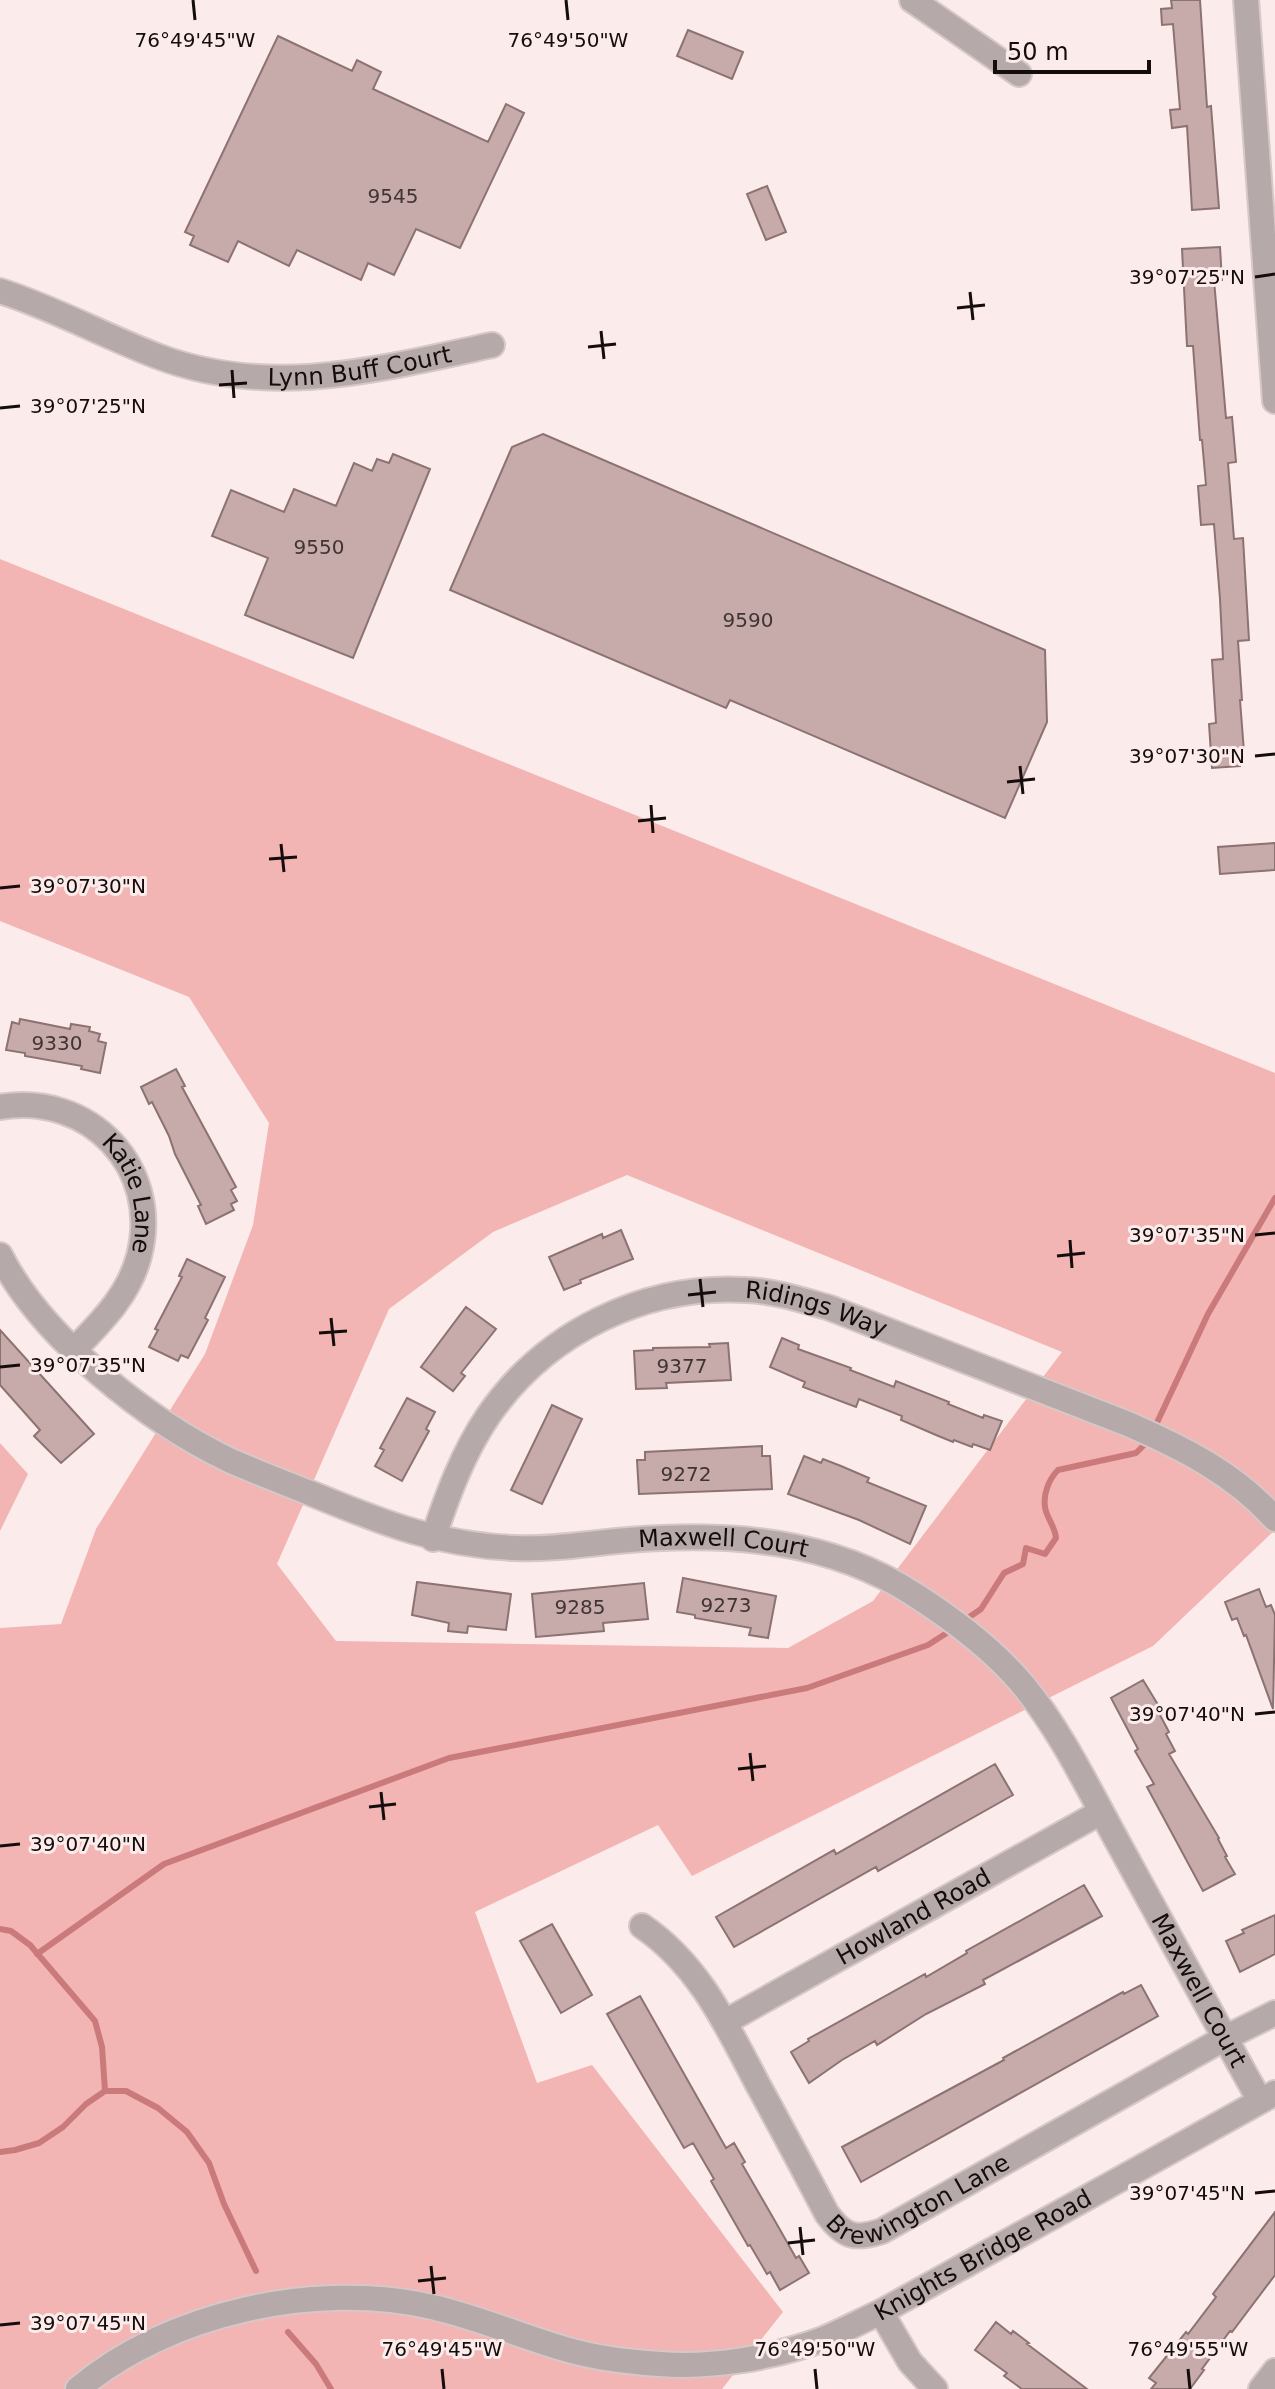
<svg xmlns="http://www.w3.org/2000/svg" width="1275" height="2389" font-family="'DejaVu Sans',sans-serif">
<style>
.green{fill:#f2b5b3;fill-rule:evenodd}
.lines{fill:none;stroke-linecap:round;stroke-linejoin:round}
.stream{stroke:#ca7a7a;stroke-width:6}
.building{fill:#c6abaa;stroke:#8c7372;stroke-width:2}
.minor-casing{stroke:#d7c7c7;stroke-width:28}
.minor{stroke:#b5a9a9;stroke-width:24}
.ticks{fill:none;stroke:#150c0c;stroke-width:3}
.labels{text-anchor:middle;stroke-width:6;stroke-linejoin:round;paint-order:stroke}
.number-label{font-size:20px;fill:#413434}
.street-label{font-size:24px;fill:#150c0c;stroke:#fcebeb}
.ticks-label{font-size:20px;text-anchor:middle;fill:#150c0c;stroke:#fcebeb;stroke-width:6;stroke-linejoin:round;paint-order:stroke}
</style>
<rect width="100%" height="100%" fill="#fcebeb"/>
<path class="green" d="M0 559 1275 1073V1530L1153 1646 692 1876 658 1825 475 1912 537 2083 592 2065 783 2312 722 2389H0V1628L61 1624 96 1529 205 1354 253 1225 269 1123 189 997 0 921ZM627 1175 1062 1352 873 1601 788 1648 336 1641 277 1564 389 1309 493 1232Z
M0 1443 28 1474 0 1531Z"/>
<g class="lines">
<path class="stream" d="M1154 1429 1208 1314 1275 1198
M965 1620 981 1609 1004 1573 1023 1564 1026 1548 1045 1554 1056 1538C1055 1526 1046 1517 1045 1507 1043 1494 1049 1479 1058 1470L1136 1453 1150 1439
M0 1929 11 1931 30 1945 95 2021 102 2047 105 2091
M37 1954 164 1864 449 1758 807 1688 928 1645 953 1629
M0 2152 15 2150 39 2143 63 2127 86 2104 105 2091H126L158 2108 187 2132 209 2163 224 2204 256 2271
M288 2332 316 2364 331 2389"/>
</g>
<path class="building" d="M1171 0H1200L1207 107 1211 106 1219 208 1192 210 1187 126 1172 128 1170 110 1180 109 1173 24 1162 25 1161 9 1172 8Z
M688 30 743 52 732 79 677 56Z
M278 36 352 71 357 60 381 72 373 89 488 142 506 104 524 113 460 248 416 229 394 275 368 263 361 280 297 250 289 266 238 241 228 262 190 245 194 236 185 232Z
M767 186 786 232 766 240 747 194Z
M1220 247 1222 280H1214L1226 418 1232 417 1236 462 1228 463 1234 539 1243 538 1249 640 1238 641 1242 700H1240L1244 752 1239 753 1240 766 1212 768 1209 724 1216 723 1212 660 1223 659 1220 599 1214 524 1201 525 1198 486 1206 485 1202 440H1200L1193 346H1187L1182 249Z
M543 434 1045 650 1047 722 1005 818 730 700 726 708 450 590 512 447Z
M393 454 430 469 353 658 245 615 268 558 212 536 231 490 284 512 294 489 336 506 354 463 372 471 377 459 389 463Z
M1275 843V870L1220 874 1218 847Z
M20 1019 70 1029 71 1024 90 1027 89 1031 100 1034 98 1041 106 1043 100 1073 81 1069 82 1066 25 1056V1053L6 1050 12 1022 19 1024Z
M176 1069 185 1086 182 1087 236 1187 231 1190 237 1201 231 1204 234 1210 206 1224 198 1206 201 1205 175 1154 169 1136 152 1102 149 1104 141 1087Z
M621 1230 633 1259 580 1280 581 1283 564 1290 549 1257 602 1234 603 1238Z
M187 1259 225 1277 205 1318 208 1320 188 1358 181 1355 178 1361 149 1347 158 1330 155 1329 182 1277 179 1276Z
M466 1307 496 1329 461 1373 465 1376 453 1391 421 1367Z
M0 1330 94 1434 61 1463 34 1436 40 1430 0 1385Z
M782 1338 799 1345 798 1349 851 1368 850 1370 894 1387 896 1381 949 1402 948 1404 983 1418 984 1415 1002 1421 990 1450 973 1444 972 1447 954 1440 953 1442 936 1435 901 1420 902 1416 859 1399 856 1407 803 1387 805 1382 770 1367Z
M728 1343 731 1380 666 1383 667 1388 636 1389 634 1351 653 1350V1348L710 1347 709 1344Z
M407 1398 435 1412 426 1429 429 1431 402 1481 375 1466 384 1450 380 1448Z
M552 1405 582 1419 542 1504 511 1490Z
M762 1446V1456H770L772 1489 639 1494 637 1460H645V1452Z
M804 1456 821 1463 823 1459 841 1466 869 1478 867 1482 926 1506 910 1544 859 1520 788 1494Z
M683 1578 776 1596 768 1638 749 1635 751 1628 695 1618V1615L677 1612Z
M417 1582 511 1594 506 1630 468 1626 467 1633 448 1631 449 1623 412 1615Z
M644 1583 648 1619 603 1623 604 1631 536 1637 532 1594Z
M1259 1589 1266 1607 1271 1605 1275 1615 1273 1709 1246 1635 1244 1636 1237 1618 1232 1620 1225 1602Z
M1143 1680 1163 1713 1160 1715 1169 1732 1166 1734 1175 1751 1169 1754 1219 1838 1218 1839 1227 1856 1225 1857 1235 1874 1203 1891 1147 1787 1154 1784 1135 1751 1138 1749 1111 1698Z
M995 1764 1013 1795 878 1871 876 1867 734 1947 716 1917 834 1850 836 1854Z
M1084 1885 1102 1916 983 1980 985 1984 926 2014 877 2045 875 2041 842 2060 809 2083 791 2052 809 2041 808 2039 925 1974 926 1977 967 1953 966 1951Z
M1275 1915V1954L1240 1972 1226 1941 1244 1933 1242 1930Z
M552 1924 592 1995 561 2013 520 1941Z
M1141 1985 1158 2016 861 2182 842 2147 1004 2060 1003 2058 1123 1992 1124 1994Z
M640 1996 726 2148 734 2143 745 2162 742 2164 779 2228 796 2258 799 2256 809 2273 780 2290 770 2272 767 2274 750 2245 748 2246 711 2181 714 2179 693 2143 684 2148 607 2014Z
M1275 2212V2275L1232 2332 1230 2331 1202 2369 1204 2370 1190 2389H1151L1156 2383 1149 2378 1186 2332 1188 2334 1216 2297 1213 2294Z
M996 2322 1011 2334 1013 2331 1029 2343 1027 2344 1087 2389H1022L1004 2376 1007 2373 975 2350Z"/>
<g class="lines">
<defs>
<g id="minor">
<path d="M912 0 1019 74"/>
<path d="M1246 0 1275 401"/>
<path id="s1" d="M0 291C54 308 104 336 157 356 269 399 380 369 492 345"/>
<path id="s2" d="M0 1107C89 1092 162 1167 139 1256 129 1295 101 1322 74 1350"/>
<path id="s3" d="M0 1255C41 1337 149 1422 231 1461 259 1473 287 1484 315 1495 383 1523 439 1545 514 1548 552 1550 591 1543 629 1540 728 1532 830 1539 915 1595 954 1620 993 1649 1023 1685 1062 1732 1091 1794 1121 1848 1167 1932 1213 2017 1260 2101"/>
<path id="s4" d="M433 1539C447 1496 463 1453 488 1416 546 1332 644 1284 746 1290 775 1291 802 1300 830 1308L1128 1424C1183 1448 1235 1474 1275 1519"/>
<path id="s5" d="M642 1926C699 1965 726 2024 757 2083 781 2127 804 2170 827 2214 844 2237 855 2240 882 2231L1225 2038 1275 2013"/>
<path id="s6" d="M725 2022 1101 1812"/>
<path d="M881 2312 910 2362 935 2389"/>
<path id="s7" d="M78 2389C167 2313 318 2280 432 2307 477 2317 520 2336 565 2349 595 2358 628 2362 660 2364 713 2368 771 2358 821 2340 841 2332 861 2321 881 2312L1275 2093"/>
<path d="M1261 2389 1275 2371"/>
</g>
</defs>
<use href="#minor" class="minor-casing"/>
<use href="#minor" class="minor"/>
</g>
<path class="ticks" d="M193 0 195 20M566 0 568 20M1255 277 1275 274M970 292 973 320M957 308 985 305M601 331 604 359M588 347 616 344M232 370 234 398M219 385 247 383M0 408 20 406M1255 756 1275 754M1020 766 1023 794M1007 782 1035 779M651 805 653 833M638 821 666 818M281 844 284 872M269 859 297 857M0 888 20 886M1255 1235 1275 1233M1070 1240 1072 1268M1057 1256 1085 1253M700 1279 703 1307M688 1295 716 1292M331 1318 334 1346M319 1333 347 1331M0 1367 20 1365M1255 1714 1275 1712M750 1753 753 1781M738 1769 766 1766M381 1792 384 1820M369 1807 396 1804M0 1846 20 1844M1255 2193 1275 2191M800 2227 803 2255M788 2243 815 2240M431 2266 434 2294M418 2281 446 2278M0 2325 20 2323M442 2369 444 2389M815 2369 817 2389M1188 2369 1190 2389"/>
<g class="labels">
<g class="number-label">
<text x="393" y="203">9545</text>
<text x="319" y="554">9550</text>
<text x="748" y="627">9590</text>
<text x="57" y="1050">9330</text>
<text x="682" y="1373">9377</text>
<text x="686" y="1481">9272</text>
<text x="726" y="1612">9273</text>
<text x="580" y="1614">9285</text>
</g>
<g class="street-label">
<text dy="8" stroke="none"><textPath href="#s1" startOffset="376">Lynn Buff Court</textPath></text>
<text dy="8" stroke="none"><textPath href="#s2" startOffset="178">Katie Lane</textPath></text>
<text dy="8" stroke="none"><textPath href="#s4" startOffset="508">Ridings Way</textPath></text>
<text dy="8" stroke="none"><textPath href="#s3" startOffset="822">Maxwell Court</textPath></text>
<text dy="8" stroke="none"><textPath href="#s6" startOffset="216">Howland Road</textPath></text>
<text dy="8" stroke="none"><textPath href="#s3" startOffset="1518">Maxwell Court</textPath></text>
<text dy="8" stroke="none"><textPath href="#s5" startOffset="452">Brewington Lane</textPath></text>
<text dy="8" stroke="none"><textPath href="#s7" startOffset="958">Knights Bridge Road</textPath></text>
</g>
</g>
<g class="ticks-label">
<text x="195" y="47">76°49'45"W</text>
<text x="568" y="47">76°49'50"W</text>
<text x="1187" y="284">39°07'25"N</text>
<text x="88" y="413">39°07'25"N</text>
<text x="1187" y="763">39°07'30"N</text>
<text x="88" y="893">39°07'30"N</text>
<text x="1187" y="1242">39°07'35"N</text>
<text x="88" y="1372">39°07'35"N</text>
<text x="1187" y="1721">39°07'40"N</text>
<text x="88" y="1851">39°07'40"N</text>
<text x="1187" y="2200">39°07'45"N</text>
<text x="88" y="2330">39°07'45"N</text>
<text x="442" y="2356">76°49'45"W</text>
<text x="815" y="2356">76°49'50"W</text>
<text x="1188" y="2356">76°49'55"W</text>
</g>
<path d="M995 60v12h154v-12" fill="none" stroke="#150c0c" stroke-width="4"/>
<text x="1007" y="60" font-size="24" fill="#150c0c" stroke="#fcebeb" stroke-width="6" paint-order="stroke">50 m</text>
</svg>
